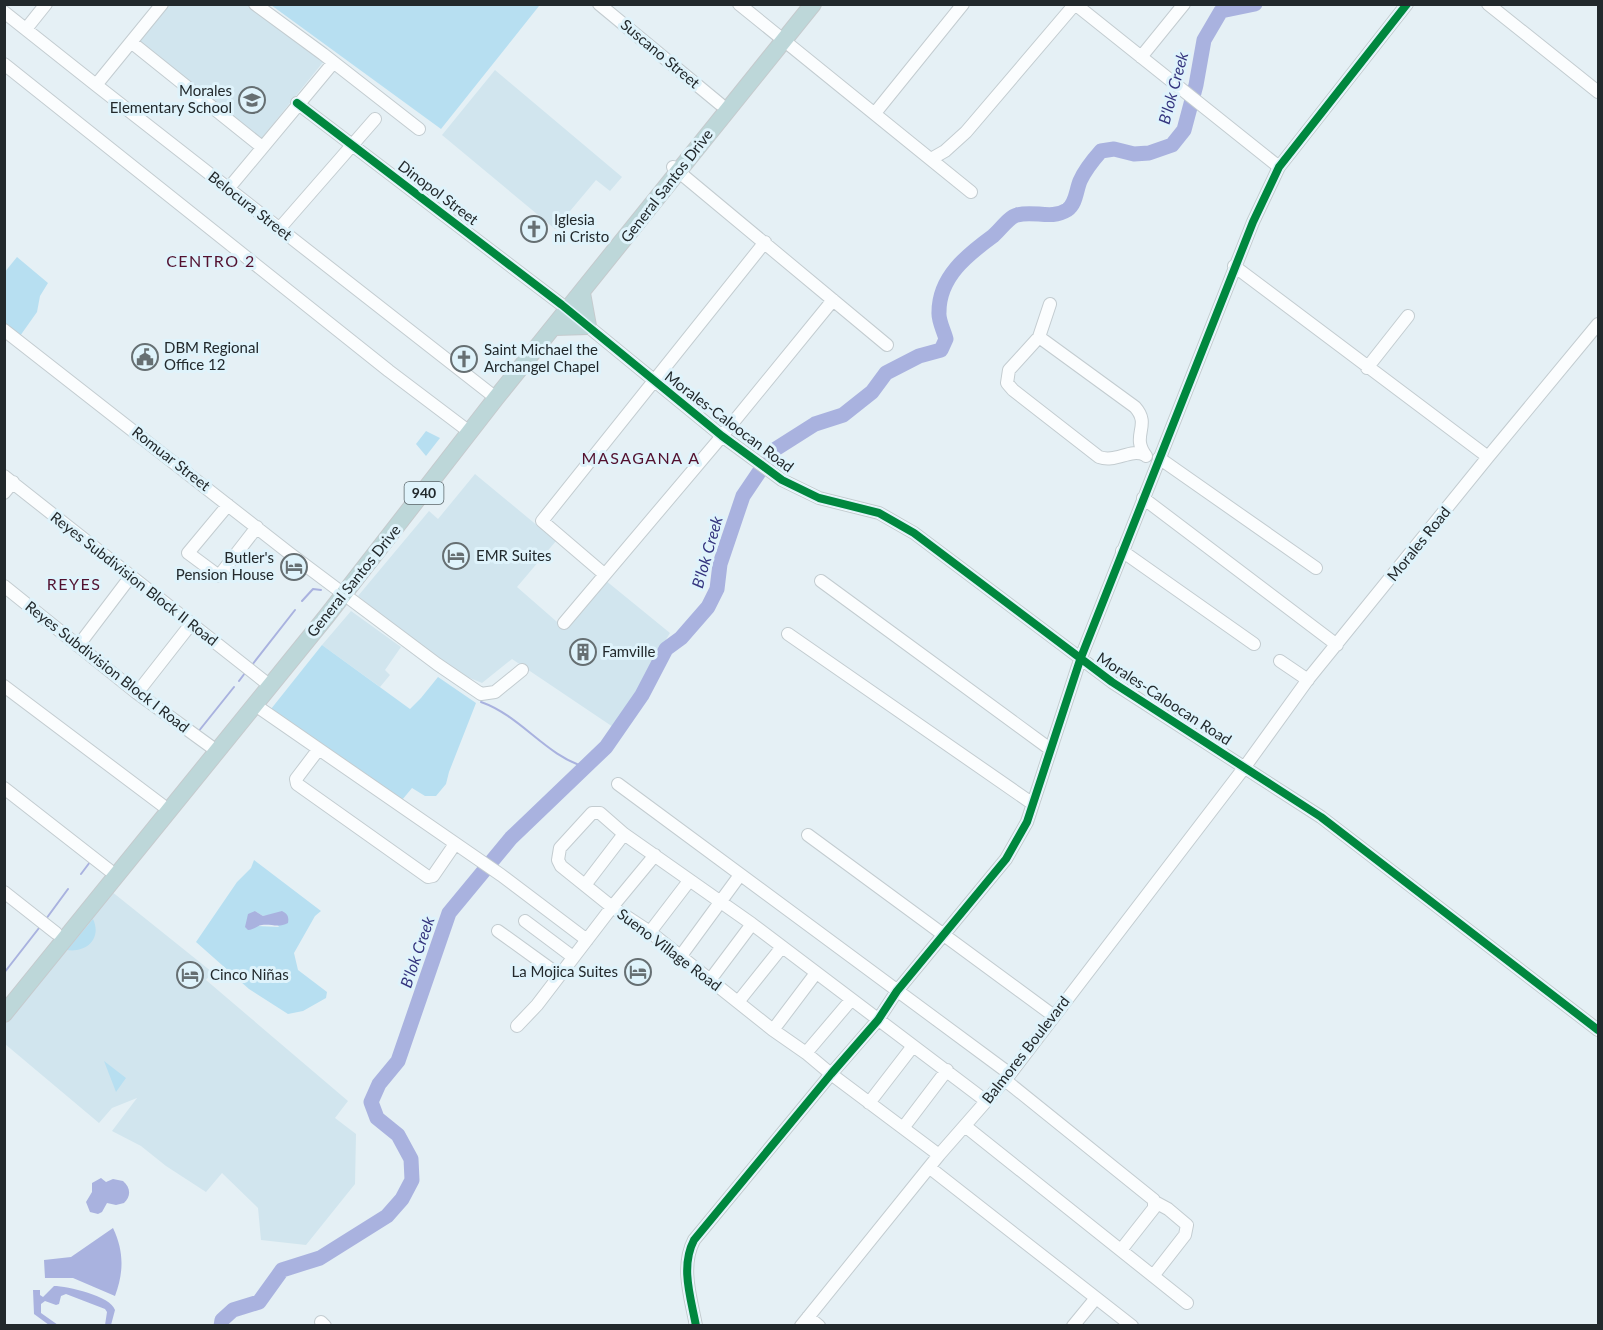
<svg xmlns="http://www.w3.org/2000/svg" width="1603" height="1330" font-family="Lato,sans-serif">
<style>
.built{fill:#d1e5ee}
.green{fill:#b7dff1;fill-rule:evenodd}
.water{fill:#a9b2df}
.lines{fill:none;stroke-linecap:round;stroke-linejoin:round}
.stream{stroke:#a9b2df;stroke-width:2}
.river{stroke:#a9b2df;stroke-width:15}
.minor-casing{stroke:#c3ccd0;stroke-width:14}
.highway-casing{stroke:#c5cacd;stroke-width:18}
.minor{stroke:#fbfdfe;stroke-width:12}
.highway{stroke:#bdd7d9;stroke-width:16}
.cycleway-casing{stroke:#dff3fb;stroke-width:11}
.cycleway{stroke:#00873e;stroke-width:8}
.labels{text-anchor:middle;stroke-width:6;stroke-linejoin:round;paint-order:stroke}
.shield{fill:#dff3fb;stroke:#5b666a;stroke-width:1.5}
.shield-label{font-size:14px;font-weight:bold;fill:#22292c}
.street-label{font-size:15px;fill:#22292c;stroke:#dff3fb}
.poi-label{font-size:15px;fill:#22292c;stroke:#dff3fb;text-anchor:start}
.water-label{font-size:16px;font-style:italic;fill:#34347e;stroke:#dff3fb}
.neighbourhood-label{font-size:16px;letter-spacing:1.5px;fill:#52112f;stroke:#dff3fb}
</style>
<rect width="100%" height="100%" fill="#e5f0f5"/>
<path class="built" d="M167 5H249L324 61 260 140 139 41Z
M495 70 622 177 610 191 596 180 555 229 442 135Z
M475 474 556 541 517 587 564 628 605 580 670 633 647 671 643 691 616 729 512 659 482 683 453 671 358 596 429 511 438 519Z
M351 611 401 647 385 670 390 675 380 687 322 645Z
M111 891 212 972 206 980 348 1101 335 1118 356 1134 355 1184 306 1245 261 1240 258 1208 222 1173 206 1192 166 1166 141 1146 112 1131 137 1098 112 1108 99 1123 5 1044 4 1024Z"/>
<path class="green" d="M537 5 539 6 441 129 271 5Z
M17 257 48 283 40 296 37 312 20 336 5 324 4 273Z
M426 431 440 438 426 456 416 444Z
M322 645 410 709 421 698 438 677 476 703 449 772 446 784 436 796H425L412 788 402 800 271 709Z
M254 860 321 911 315 916 294 953 298 970 327 992 326 998 303 1011 288 1014 249 989 196 942 237 882 251 868ZM255 911 263 916 270 915 279 927 257 926Z
M93 919C102 938 87 953 67 950Z
M104 1061 126 1078 116 1092Z"/>
<path class="water" d="M255 911 263 916 282 911C288 914 289 917 288 923 279 928 272 924 262 925 256 926 254 930 248 930L245 927 248 914Z
M101 1178 106 1182 113 1179 123 1181C131 1188 131 1196 124 1203L116 1205 107 1203 102 1212 98 1214 90 1212 86 1202 92 1192V1183Z
M113 1228C124 1251 124 1272 115 1296L73 1278H45L44 1260 71 1257Z
M54 1286C67 1286 111 1296 115 1310L111 1325H105L107 1312 105 1309 66 1294 61 1296 59 1304 56 1305 45 1301 41 1304V1313L58 1325H49L34 1314 33 1290H40V1295L43 1297Z"/>
<g class="lines">
<path class="stream" d="M302 601 313 589 321 590
M252 665 295 610
M239 681 245 673
M481 702C521 716 545 755 585 767
M198 732 234 687
M81 874 90 862
M46 919 68 889
M4 973 39 928"/>
<path class="river" d="M221 1326 222 1320 233 1310 259 1302 282 1270 320 1258 387 1216 402 1199 412 1180 411 1159 398 1135 377 1118 371 1102 379 1084 398 1061 449 913 511 838 606 747 642 695 666 649 681 638 708 607 717 589 720 564 743 496 774 450 815 424 843 415 872 392 886 373 919 356 941 350 946 339C944 331 938 320 939 312 939 277 967 255 993 236 1000 230 1009 217 1017 215 1034 210 1051 220 1067 210 1076 204 1076 191 1080 181 1085 170 1093 160 1101 151L1114 149 1134 154 1149 153 1172 145 1184 130 1196 85 1204 40 1221 11 1255 4"/>
<defs>
<path id="minor" d="M255 4 323 54 419 129
M599 4 720 104
M739 4 971 192
M1075 4 1279 167
M1488 4 1598 92
M4 12 96 85 496 398
M26 29 46 4
M131 42 262 147
M1141 57 1184 4
M4 64 389 371 463 427
M96 85 162 4
M297 103 562 305 722 436 782 480 819 498 879 513 914 533 1112 682 1321 817 1598 1030
M875 113 963 4
M931 159 945 151 966 132 1075 4
M673 167 887 345
M228 189 333 63
M279 229 375 119
M1234 266 1488 457
M1050 304 1039 337 1009 370 1007 383 1013 390 1099 457C1116 463 1130 448 1145 455
M4 330 289 553 437 664 481 694 495 692 522 670
M1039 337 1135 407C1152 426 1130 435 1146 456
M1367 368 1408 316
M1159 458 1316 568
M4 476 264 681
M4 493 13 482
M1143 498 1337 645
M228 505 188 553 219 576 257 527
M1122 551 1254 644
M604 574 542 521 765 242
M821 581 1050 749
M4 586 137 693 210 746
M564 623 722 436 833 300
M788 634 1033 804
M78 646 131 576
M1280 661 1308 680
M4 686 162 805
M137 693 191 624
M255 705 501 875 587 940
M318 750 296 779 297 784 428 877 433 876 455 844
M618 784 1010 1074
M4 788 109 870
M808 835 1054 1016
M655 855 612 907 561 866 558 860 560 848 592 813H600L624 834 752 924 986 1101
M585 885 624 834
M4 892 56 933
M525 921 573 957
M498 931 559 975
M650 932 689 881
M680 957 740 875
M710 980 752 924
M738 1002 782 947
M517 1026 537 1005 612 907 650 932 773 1030 806 1053 831 1074 939 1155
M773 1030 816 973
M806 1053 851 1000
M1005 1080 1154 1200V1208L1121 1250
M869 1103 913 1046
M965 1126 1187 1303
M903 1128 947 1070
M930 1168 1132 1326
M1153 1276 1185 1235 1187 1225 1168 1209 1155 1202
M808 1317 819 1326
M321 1322 325 1326
M696 1326C691 1298 680 1267 694 1240L831 1074 878 1020 897 991 1006 859 1027 822 1080 660 1253 222 1279 167 1407 4
M801 1326 939 1155 1010 1074 1244 768 1309 678 1488 457 1598 324
M1073 1326 1096 1298"/>
<path id="highway" d="M555 327 588 326 582 293
M4 1014 326 617 496 398 813 4"/>
</defs>
<use href="#minor" class="minor-casing"/>
<use href="#highway" class="highway-casing"/>
<use href="#minor" class="minor"/>
<use href="#highway" class="highway"/>
<defs>
<path id="cycleway" d="M297 103 562 305 722 436 782 480 819 498 879 513 914 533 1112 682 1321 817 1598 1030
M696 1326C691 1298 680 1267 694 1240L831 1074 878 1020 897 991 1006 859 1027 822 1080 660 1253 222 1279 167 1407 4"/>
</defs>
<use href="#cycleway" class="cycleway-casing"/>
<use href="#cycleway" class="cycleway"/>
</g>
<defs>
<symbol id="school-ring" viewBox="-11 -11 22 22"><circle r="9.5" fill="#dff3fb" stroke="#666f72" stroke-width="1.5"/><path d="M0-5L7-2L0 1L-7-2ZM-4 1L0 2.5L4 1V4Q0 6-4 4Z" fill="#666f72"/></symbol>
<symbol id="church-ring" viewBox="-11 -11 22 22"><circle r="9.5" fill="#dff3fb" stroke="#666f72" stroke-width="1.5"/><path d="M-1.2-6h2.4v3.5h3.3v2.4h-3.3V6h-2.4V-.1h-3.3v-2.4h3.3Z" fill="#666f72"/></symbol>
<symbol id="civic-ring" viewBox="-11 -11 22 22"><circle r="9.5" fill="#dff3fb" stroke="#666f72" stroke-width="1.5"/><path d="M-.6-6.5H3V-4.5H.6V-3L4-1V1h2V6H-6V1h2V-1L-.6-3ZM-1.2 2.5V6h2.4V2.5Z" fill="#666f72"/></symbol>
<symbol id="hotel-ring" viewBox="-11 -11 22 22"><circle r="9.5" fill="#dff3fb" stroke="#666f72" stroke-width="1.5"/><path d="M-6-4.5h1.5V1H6V5H4.5V3h-9V5H-6ZM-4 0a1.8 1.8 0 1 1 3.6 0ZM.5 0V-2.5h3Q6-2.5 6 0Z" fill="#666f72"/></symbol>
<symbol id="building-ring" viewBox="-11 -11 22 22"><circle r="9.5" fill="#dff3fb" stroke="#666f72" stroke-width="1.5"/><path d="M-4-6H4V6H1V3H-1V6H-4ZM-2.5-4.3h1.7v1.8h-1.7ZM.8-4.3h1.7v1.8H.8ZM-2.5-1h1.7V.8h-1.7ZM.8-1h1.7V.8H.8Z" fill="#666f72"/></symbol>
</defs>
<g fill-rule="evenodd">
<use href="#school-ring" x="237" y="85" width="30" height="30"/>
<use href="#church-ring" x="519" y="214" width="30" height="30"/>
<use href="#civic-ring" x="130" y="342" width="30" height="30"/>
<use href="#church-ring" x="449" y="344" width="30" height="30"/>
<use href="#hotel-ring" x="441" y="541" width="30" height="30"/>
<use href="#hotel-ring" x="279" y="552" width="30" height="30"/>
<use href="#building-ring" x="568" y="637" width="30" height="30"/>
<use href="#hotel-ring" x="623" y="957" width="30" height="30"/>
<use href="#hotel-ring" x="175" y="960" width="30" height="30"/>
</g>
<g class="labels">
<rect class="shield" x="404.5" y="482" width="39" height="22" rx="4.5"/>
<g class="shield-label">
<text x="424" y="498">940</text>
</g>
<g class="street-label">
<text transform="translate(660 54) rotate(40)" y="5">Suscano Street</text>
<text transform="translate(667 186) rotate(-52)" y="5">General Santos Drive</text>
<text transform="translate(438 193) rotate(37)" y="5">Dinopol Street</text>
<text transform="translate(250 206) rotate(38)" y="5">Belocura Street</text>
<text transform="translate(729 422) rotate(37)" y="5">Morales-Caloocan Road</text>
<text transform="translate(171 459) rotate(38)" y="5">Romuar Street</text>
<text transform="translate(1419 544) rotate(-51)" y="5">Morales Road</text>
<text transform="translate(134 579) rotate(38)" y="5">Reyes Subdivision Block II Road</text>
<text transform="translate(354 581) rotate(-51)" y="5">General Santos Drive</text>
<text transform="translate(107 667) rotate(38)" y="5">Reyes Subdivision Block I Road</text>
<text transform="translate(1164 699) rotate(33)" y="5">Morales-Caloocan Road</text>
<text transform="translate(669 950) rotate(37)" y="5">Sueno Village Road</text>
<text transform="translate(1026 1050) rotate(-52)" y="5">Balmores Boulevard</text>
</g>
<g class="poi-label">
<text x="232" y="96" text-anchor="end">Morales<tspan x="232" dy="17">Elementary School</tspan></text>
<text x="554" y="225">Iglesia<tspan x="554" dy="17">ni Cristo</tspan></text>
<text x="164" y="353">DBM Regional<tspan x="164" dy="17">Office 12</tspan></text>
<text x="484" y="355">Saint Michael the<tspan x="484" dy="17">Archangel Chapel</tspan></text>
<text x="476" y="561">EMR Suites</text>
<text x="274" y="563" text-anchor="end">Butler's<tspan x="274" dy="17">Pension House</tspan></text>
<text x="602" y="657">Famville</text>
<text x="618" y="977" text-anchor="end">La Mojica Suites</text>
<text x="210" y="980">Cinco Niñas</text>
</g>
<g class="water-label">
<text transform="translate(1173 88) rotate(-75)" y="6">B'lok Creek</text>
<text transform="translate(707 552) rotate(-74)" y="6">B'lok Creek</text>
<text transform="translate(417 952) rotate(-71)" y="6">B'lok Creek</text>
</g>
<g class="neighbourhood-label">
<text x="211" y="267">CENTRO 2</text>
<text x="641" y="464">MASAGANA A</text>
<text x="74" y="590">REYES</text>
</g>
</g>
<rect width="1603" height="1330" fill="none" stroke="#22292c" stroke-width="12"/>
</svg>
